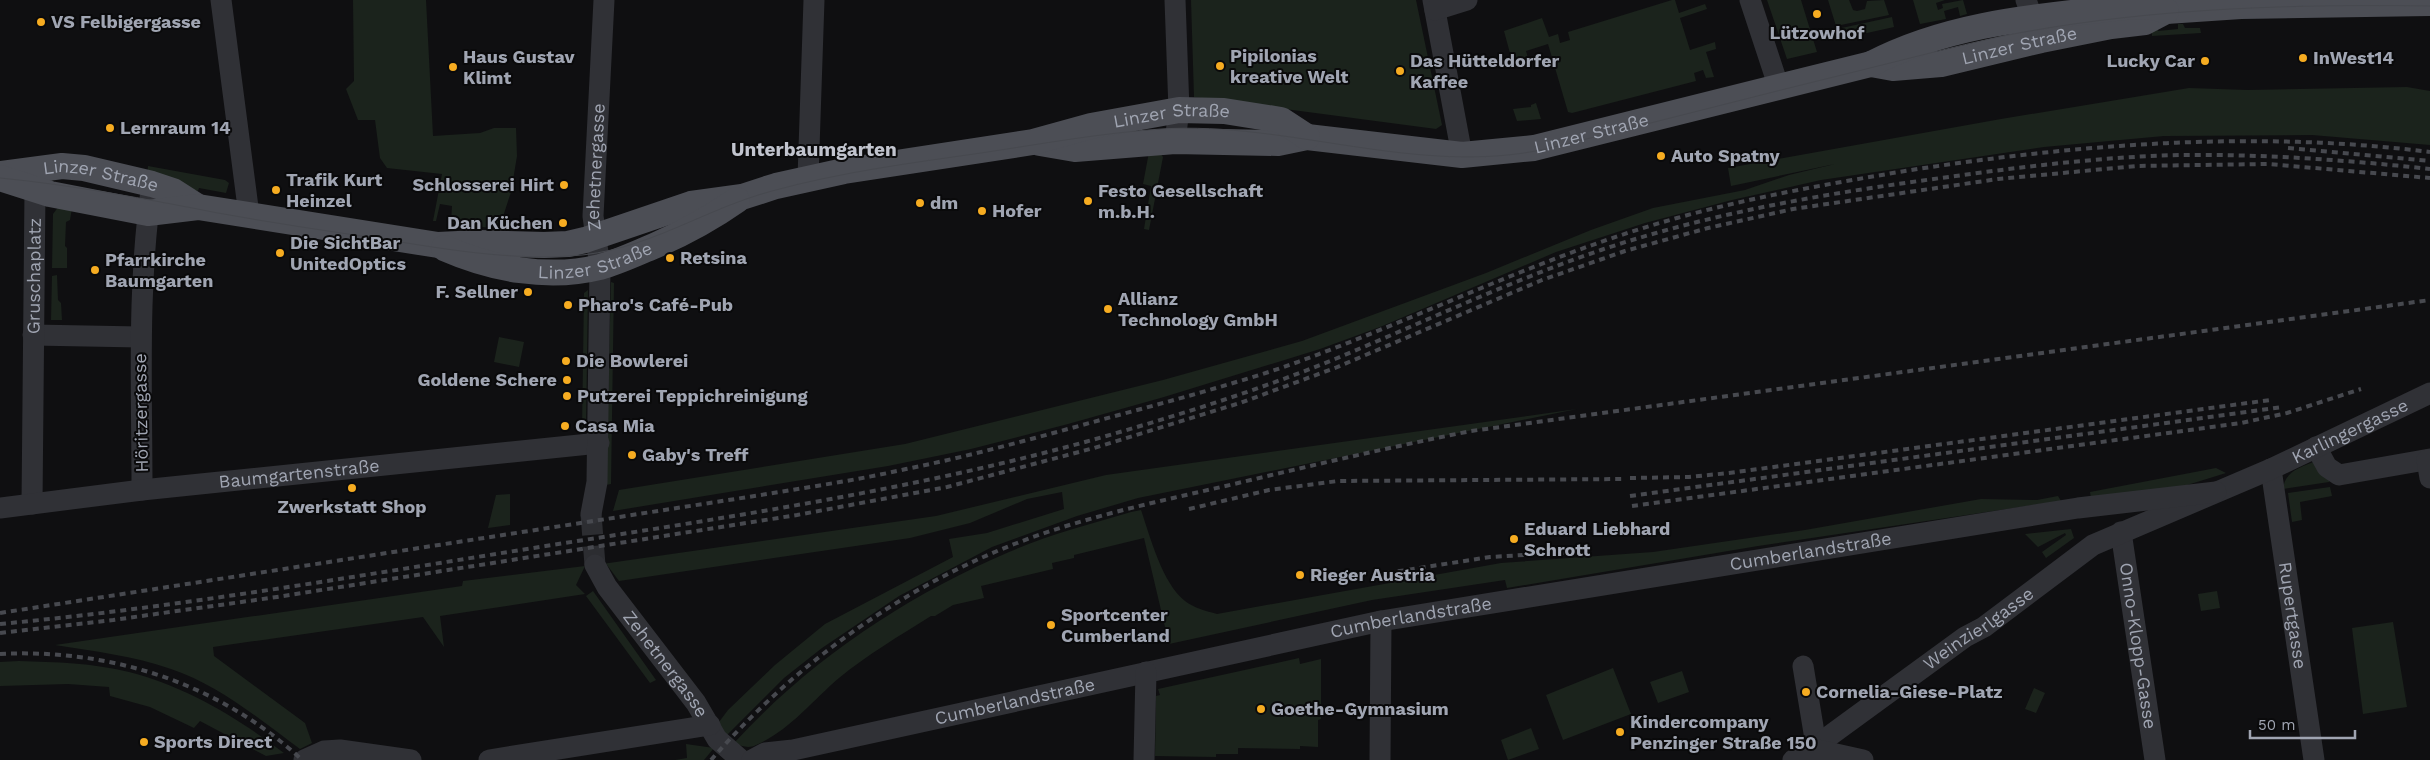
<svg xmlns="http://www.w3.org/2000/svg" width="2430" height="760" font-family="'Work Sans',sans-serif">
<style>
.green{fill:#1b231c}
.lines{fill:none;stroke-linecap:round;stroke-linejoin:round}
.minor-tunnel{stroke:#2c2d31;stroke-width:21;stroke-dasharray:21 11;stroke-linecap:butt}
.minor{stroke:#303136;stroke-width:21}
.major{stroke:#4c4e55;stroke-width:26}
.tram{stroke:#47494f;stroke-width:1}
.rail{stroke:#47494f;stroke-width:4;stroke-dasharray:6 5;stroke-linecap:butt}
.poi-dot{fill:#f6ac21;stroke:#0a0a0b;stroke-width:2}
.labels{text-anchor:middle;stroke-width:4;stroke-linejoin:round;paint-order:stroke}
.poi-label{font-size:18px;font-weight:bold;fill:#a0a5b2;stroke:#0a0a0b;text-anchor:start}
.street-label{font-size:18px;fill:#a0a5b2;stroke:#0a0a0b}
.neighbourhood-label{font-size:19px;font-weight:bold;fill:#c1c4ce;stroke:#0a0a0b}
</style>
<rect width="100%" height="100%" fill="#0f0f11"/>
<path class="green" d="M353 0H426L433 136 480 133 494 128H516L517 156 511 192 499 229 451 223 452 206 440 204 436 221H433L442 174 387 168 380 158 375 120H358L346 89 354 81Z
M1191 0H1416L1442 125 1436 129 1194 97Z
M1672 0H1675L1679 13 1705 4 1707 9 1680 18 1690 50 1715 42 1716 49 1706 52 1714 77 1706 78 1703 70 1694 73 1696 81 1572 113 1568 112 1548 44 1526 51 1528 58 1492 66 1491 63 1511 57 1504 31 1542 18 1549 37 1558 34 1560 43 1570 40 1568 32Z
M1767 0H1801L1817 52 1787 59Z
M1828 0H1849L1853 10 1857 11 1865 9 1867 1 1884 0 1889 15 1836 26Z
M1913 0H1945L1936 3 1938 10 1943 8 1942 4 1963 0 1967 14 1960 16 1958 7 1944 11 1946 19 1920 24Z
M1892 17 1894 27 1840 39 1837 29Z
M2178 24H2183L2185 28H2200L2201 33 2152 36V27H2158V31L2178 29Z
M2407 87 2430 91V145L2312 135 2164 136 2044 147 1821 180 1732 200 1645 223 1556 252 1380 327 1320 349 1164 397 1068 424 971 449 888 466 613 511 619 490 905 444 1163 380 1302 341 1486 273 1591 230 1653 208 1745 190 1789 175 1835 164 1731 186 1728 168 2001 119 2189 88 2247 90Z
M1536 103 1541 119 1517 121 1513 109 1531 107V105Z
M1149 152H1159L1163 157 1149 230 1144 229 1151 186 1143 184Z
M148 166 225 180 229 183 226 193 199 188 198 191 147 177Z
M59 206 72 208 70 220 66 222 65 246 67 248V268H52L53 214Z
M57 275 58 300 61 303 62 320H51L52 276Z
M611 282 614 283 611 484 606 485Z
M588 290 586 429 582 430 584 293Z
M499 337 524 342 519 367 494 362Z
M1577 409 1138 498 1077 516 992 547 899 596 822 648 784 678 726 736 716 726 728 710 775 665 825 624 953 557 949 539 987 533 1064 509 1062 492 1027 499 970 523 910 538 619 581 607 565 602 564 936 516 1106 475Z
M2316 461 2332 478 2329 482 2283 489C2285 471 2301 467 2316 461Z
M2216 468 2226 473 2184 486 2091 498 2090 492Z
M2330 487 2332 496 2300 502 2302 520 2292 522 2288 493Z
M510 494V525L488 528 496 495Z
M2058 496 2061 501 1758 546 1507 588 1505 580 1372 600 1169 644 1144 538 1074 555V558L1052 563 1053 569 981 586 984 598 953 605 935 616H931C899 636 867 655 839 678 812 701 789 731 756 745 748 749 742 746 734 743 810 660 906 596 1009 552 1048 535 1090 524 1131 512L1141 510C1150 536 1162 583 1185 601 1194 608 1206 611 1217 614L1501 563 1653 552 1805 530 1981 499 2037 500Z
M2071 529 2074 538 2046 558 2042 552 2066 535 2065 533 2038 547 2025 534Z
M585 566 576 585 585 594 440 616 444 647 423 617 213 647 214 656 305 723 312 743 300 749C259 719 219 685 171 669 134 656 93 651 55 645L462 586 463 581Z
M593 591 656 680 650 683 586 596Z
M2217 591 2220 608 2201 611 2198 594Z
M2393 622 2407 707 2363 714 2352 628Z
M1299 658 1300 664 1321 659V719L1318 720V747L1300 746V749L1238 748V754H1216V757L1155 756 1156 696 1160 695 1158 689Z
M19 661C55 662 93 663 129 672 185 686 238 718 284 753L266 756 200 721 194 728 150 707 110 696 109 687 68 684 0 686V662Z
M1613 668 1631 714 1563 740 1546 695Z
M1682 671 1689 692 1658 703 1650 682Z
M2034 688 2045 693 2036 713 2025 709Z
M1531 728 1539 749 1508 760 1501 740Z
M686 744 714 748 704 760H675L687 758Z"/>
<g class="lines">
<path class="minor-tunnel" d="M591 514 595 565"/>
<g class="minor">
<path d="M221 0 249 215"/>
<path d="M1433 0 1462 155"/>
<path d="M1750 0 1779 88"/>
<path d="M2026 0 2038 33"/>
<path d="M1435 10 1467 0"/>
<path d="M1175 141 1179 110 1175 0"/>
<path d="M808 178 814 0"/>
<path d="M33 335 140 337"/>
<path d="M2316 447 2327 467 2339 475 2430 459"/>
<path d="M2427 460 2430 478"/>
<path id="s1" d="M2271 469 2314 760"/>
<path d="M142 490C142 388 137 285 152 184"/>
<path id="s2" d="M32 504 35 190 43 176"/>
<path id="s3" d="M0 508 142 490 599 443"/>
<path id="s4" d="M591 514 597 482 600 267 593 216 604 0"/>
<path id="s5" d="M2121 532 2155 760"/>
<path id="s6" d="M595 565 607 587 696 703 717 739 741 760"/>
<path d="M1803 666 1818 757"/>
<path id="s7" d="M1818 750 1828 737 1843 726 1965 637 1984 627 2093 545 2271 469 2430 393"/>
<path d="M304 760 324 751 340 750 411 760"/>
<path d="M489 760 710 725"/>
<path id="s8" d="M752 760 765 753 793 750 1381 621 2078 508 2216 492"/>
<path d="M1144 760 1146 672"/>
<path d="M1380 760 1381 621"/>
<path d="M1793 760 1818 750 1863 760"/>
</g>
<g class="major">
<path id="s9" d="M1871 64 1893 68 1941 64 2041 40 2111 26 2145 22 2166 11 2241 6 2430 3"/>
<path id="s10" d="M1040 143 1075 149 1175 141 1278 143 1307 137 1462 155 1534 148 1871 64C1942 27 2021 18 2099 10 2121 8 2146 2 2166 11"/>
<path id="s11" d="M0 174 62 166 84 168 152 184 173 191 198 207"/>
<path id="s12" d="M0 178 50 194 148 213 198 207 438 245 479 243 544 245 568 244 585 240 691 204 742 197 776 186 844 171 1033 142 1091 126 1179 110 1224 111 1281 120 1307 137"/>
<path id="s13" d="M444 248C492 269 548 280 600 267 618 262 637 253 654 246 684 233 710 219 737 200"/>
</g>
<path class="tram" d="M0 178C73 185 146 199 218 213 273 223 327 231 382 239 444 249 507 260 570 256 646 252 701 210 772 191 841 172 911 163 981 153 1041 144 1101 133 1161 129 1290 121 1417 177 1546 149 1653 123 1759 95 1866 69 1919 56 1971 42 2024 32 2157 8 2295 4 2430 6"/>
<path class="rail" d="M2288 148 2430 161
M1630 478 1689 477 1729 473 2270 400
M1630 496 2283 407
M1632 506 2241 423 2287 413 2361 389
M1189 509 1269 490 1338 481 1622 479
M1387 573 1490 557 1592 551
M0 613 761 495C809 487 858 480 906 469 976 455 1046 435 1115 416 1171 401 1226 386 1281 368 1414 321 1540 256 1677 218 1752 197 1828 184 1905 171 2078 144 2255 130 2430 152
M0 624C170 608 339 579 508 552 702 521 896 494 1085 442 1170 418 1254 392 1335 359 1424 322 1510 281 1601 250 1705 215 1811 196 1919 181 2006 169 2093 157 2180 155 2264 154 2347 160 2430 169
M0 633 113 620 277 597 797 515 947 487 1094 448 1240 403 1335 368 1542 280 1625 251 1708 228 1793 209 1998 179 2137 166 2268 164 2430 178
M0 654C110 648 221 684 302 760
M711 760C793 666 900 588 1017 543 1087 516 1161 501 1234 484 1313 465 1391 447 1471 431L2430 300"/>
</g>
<g class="poi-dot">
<circle cx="1817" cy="14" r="5"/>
<circle cx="41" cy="22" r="5"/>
<circle cx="2303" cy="58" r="5"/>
<circle cx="2205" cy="61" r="5"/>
<circle cx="1220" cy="66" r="5"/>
<circle cx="453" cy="67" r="5"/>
<circle cx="1400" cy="71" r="5"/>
<circle cx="110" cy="128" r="5"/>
<circle cx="1661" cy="156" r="5"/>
<circle cx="564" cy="185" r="5"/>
<circle cx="276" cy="190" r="5"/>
<circle cx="1088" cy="201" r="5"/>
<circle cx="920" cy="203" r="5"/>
<circle cx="982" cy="211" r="5"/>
<circle cx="563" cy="223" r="5"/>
<circle cx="280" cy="253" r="5"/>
<circle cx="670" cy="258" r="5"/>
<circle cx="95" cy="270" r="5"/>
<circle cx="528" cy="292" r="5"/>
<circle cx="568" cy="305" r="5"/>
<circle cx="1108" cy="309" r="5"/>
<circle cx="566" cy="361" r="5"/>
<circle cx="567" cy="380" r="5"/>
<circle cx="567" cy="396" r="5"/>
<circle cx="565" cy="426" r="5"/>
<circle cx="632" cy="455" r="5"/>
<circle cx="352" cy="488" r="5"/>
<circle cx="1514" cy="539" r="5"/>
<circle cx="1300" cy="575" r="5"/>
<circle cx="1051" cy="625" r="5"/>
<circle cx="1806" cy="692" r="5"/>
<circle cx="1261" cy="709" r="5"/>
<circle cx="1620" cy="732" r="5"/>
<circle cx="144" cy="742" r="5"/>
</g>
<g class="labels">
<g class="poi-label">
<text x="51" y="28">VS Felbigergasse</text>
<text x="1817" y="39" text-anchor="middle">Lützowhof</text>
<text x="1230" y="62">Pipilonias<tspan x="1230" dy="21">kreative Welt</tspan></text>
<text x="463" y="63">Haus Gustav<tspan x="463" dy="21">Klimt</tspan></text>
<text x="2313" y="64">InWest14</text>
<text x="1410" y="67">Das Hütteldorfer<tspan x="1410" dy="21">Kaffee</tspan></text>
<text x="2195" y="67" text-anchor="end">Lucky Car</text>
<text x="120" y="134">Lernraum 14</text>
<text x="1671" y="162">Auto Spatny</text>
<text x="286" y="186">Trafik Kurt<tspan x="286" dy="21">Heinzel</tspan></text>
<text x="554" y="191" text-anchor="end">Schlosserei Hirt</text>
<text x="1098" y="197">Festo Gesellschaft<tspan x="1098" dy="21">m.b.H.</tspan></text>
<text x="930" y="209">dm</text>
<text x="992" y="217">Hofer</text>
<text x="553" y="229" text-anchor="end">Dan Küchen</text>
<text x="290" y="249">Die SichtBar<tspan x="290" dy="21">UnitedOptics</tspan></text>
<text x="680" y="264">Retsina</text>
<text x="105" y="266">Pfarrkirche<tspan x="105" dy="21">Baumgarten</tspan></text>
<text x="518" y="298" text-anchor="end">F. Sellner</text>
<text x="1118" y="305">Allianz<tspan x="1118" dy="21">Technology GmbH</tspan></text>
<text x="578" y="311">Pharo's Café-Pub</text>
<text x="576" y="367">Die Bowlerei</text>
<text x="557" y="386" text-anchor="end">Goldene Schere</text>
<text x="577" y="402">Putzerei Teppichreinigung</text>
<text x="575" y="432">Casa Mia</text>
<text x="642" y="461">Gaby's Treff</text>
<text x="352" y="513" text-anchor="middle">Zwerkstatt Shop</text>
<text x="1524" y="535">Eduard Liebhard<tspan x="1524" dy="21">Schrott</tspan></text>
<text x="1310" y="581">Rieger Austria</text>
<text x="1061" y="621">Sportcenter<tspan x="1061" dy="21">Cumberland</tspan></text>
<text x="1816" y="698">Cornelia-Giese-Platz</text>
<text x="1271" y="715">Goethe-Gymnasium</text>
<text x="1630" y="728">Kindercompany<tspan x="1630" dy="21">Penzinger Straße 150</tspan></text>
<text x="154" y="748">Sports Direct</text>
</g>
<g class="street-label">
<text dy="6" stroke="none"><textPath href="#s9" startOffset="151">Linzer Straße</textPath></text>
<text dy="6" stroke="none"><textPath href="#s12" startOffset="1195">Linzer Straße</textPath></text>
<text dy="6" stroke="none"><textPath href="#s10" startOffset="556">Linzer Straße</textPath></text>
<text dy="6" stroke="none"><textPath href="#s4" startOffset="348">Zehetnergasse</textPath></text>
<text dy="6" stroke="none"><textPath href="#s11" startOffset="102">Linzer Straße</textPath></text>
<text dy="6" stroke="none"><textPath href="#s13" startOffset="156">Linzer Straße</textPath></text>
<text dy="6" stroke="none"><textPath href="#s2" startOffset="228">Gruschaplatz</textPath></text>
<text transform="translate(141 413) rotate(-91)" y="6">Höritzergasse</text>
<text dy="6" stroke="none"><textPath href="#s7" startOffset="625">Karlingergasse</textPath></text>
<text dy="6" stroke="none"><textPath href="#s3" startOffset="301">Baumgartenstraße</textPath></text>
<text dy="6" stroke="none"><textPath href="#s8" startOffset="1080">Cumberlandstraße</textPath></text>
<text dy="6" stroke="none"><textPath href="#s1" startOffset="148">Rupertgasse</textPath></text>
<text dy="6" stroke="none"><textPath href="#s8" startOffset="675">Cumberlandstraße</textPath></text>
<text dy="6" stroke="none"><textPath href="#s7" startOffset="202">Weinzierlgasse</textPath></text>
<text dy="6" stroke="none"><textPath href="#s5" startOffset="115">Onno-Klopp-Gasse</textPath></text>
<text dy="6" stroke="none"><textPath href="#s6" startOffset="122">Zehetnergasse</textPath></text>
<text dy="6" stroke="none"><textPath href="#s8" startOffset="270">Cumberlandstraße</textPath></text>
</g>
<g class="neighbourhood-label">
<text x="814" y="156">Unterbaumgarten</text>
</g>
</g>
<path d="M2250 730v8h105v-8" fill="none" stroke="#a0a5b2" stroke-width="2.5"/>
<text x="2258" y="730" font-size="15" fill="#a0a5b2" stroke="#0a0a0b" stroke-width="4" paint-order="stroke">50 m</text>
</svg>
